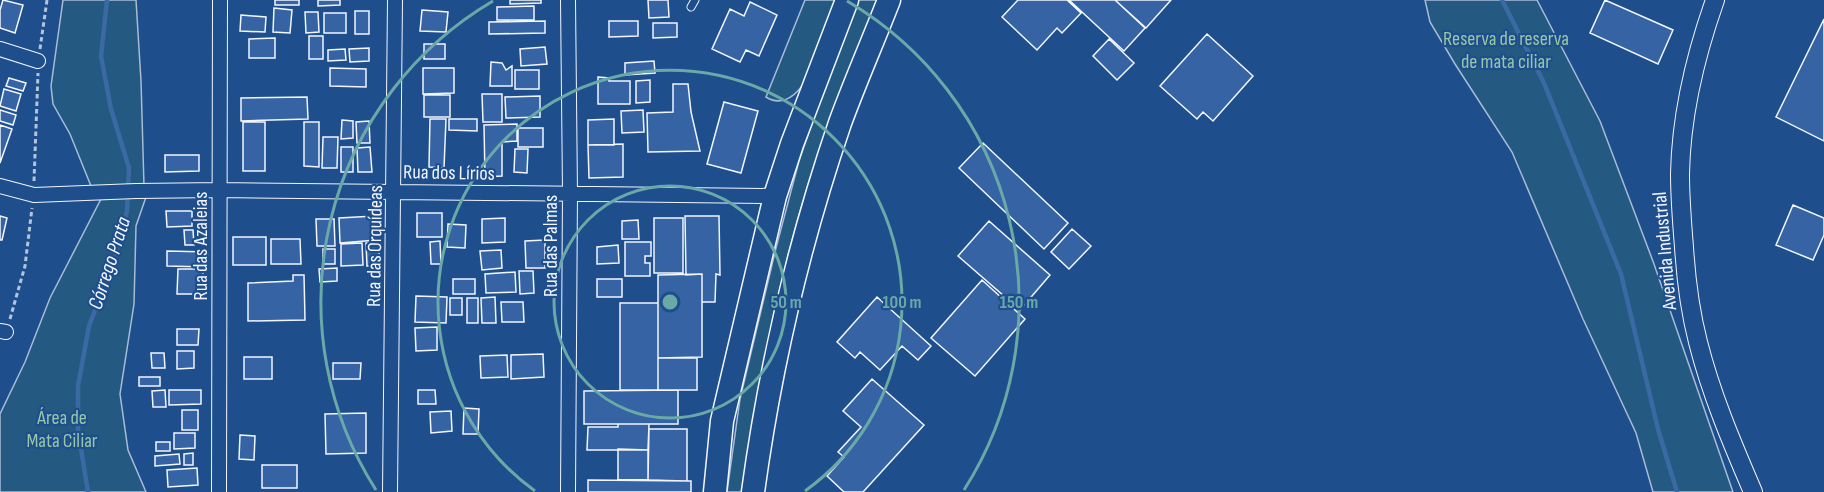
<svg xmlns="http://www.w3.org/2000/svg" width="1824" height="492" font-family="'Sofia Sans Condensed',sans-serif">
<style>
.green{fill:#245a82;stroke:#a8bbd7;stroke-width:1.5}
.lines{fill:none;stroke-linecap:round;stroke-linejoin:round}
.stream{stroke:#3b69a3;stroke-width:4.5}
.building{fill:#3563a3;stroke:#f2f6ff;stroke-width:1.5}
.service-casing{stroke:#f2f6ff;stroke-width:9}
.minor-casing{stroke:#f2f6ff;stroke-width:16}
.tertiary-casing{stroke:#f2f6ff;stroke-width:20}
.trunk-casing{stroke:#f2f6ff;stroke-width:25}
.path{stroke:#b3c4dc;stroke-width:3;stroke-dasharray:4.5 3;stroke-linecap:butt}
.service{stroke:#1f4e8c;stroke-width:7}
.minor{stroke:#1f4e8c;stroke-width:14}
.tertiary{stroke:#1f4e8c;stroke-width:18}
.trunk{stroke:#1f4e8c;stroke-width:22}
.ring{fill:none;stroke:#6aa9a8;stroke-width:3}
.labels{text-anchor:middle;stroke-width:4.5;stroke-linejoin:round;paint-order:stroke}
.park-label{font-size:20px;fill:#97c8a6;stroke:#1f4e8c}
.street-label{font-size:20px;fill:#f2f6ff;stroke:#1f4e8c}
.water-label{font-size:21px;font-style:italic;fill:#f2f6ff;stroke:#1f4e8c}
.centre{fill:#6aa9a8;stroke:#1f4e8c;stroke-width:3}
.ring-label{font-size:18px;text-anchor:middle;font-weight:bold;fill:#6aa9a8;stroke:#1f4e8c;stroke-width:4.5;stroke-linejoin:round;paint-order:stroke}
</style>
<rect width="100%" height="100%" fill="#1f4e8c"/>
<path class="green" d="M63 0H136L141 81 144 186H91L70 134 53 104 51 86Z
M805 0H837C829 20 821 40 813 61 810 69 807 79 802 86 793 98 780 106 766 97Z
M858 0H879C857 55 833 110 814 166 779 273 758 380 743 492H727L740 399 776 248 799 161 826 83Z
M1425 0H1537L1600 121 1654 264 1733 492H1653L1636 433 1583 319 1512 152 1455 64 1430 22Z
M146 197 136 226 134 304 120 394 128 450 146 492H0V414L25 362 50 298 101 199Z"/>
<g class="lines">
<path class="stream" d="M1502 0 1544 83 1621 274 1658 429 1677 492
M88 492 78 430V386L89 326 111 269 127 211 129 168 111 109 101 56 107 0"/>
</g>
<path class="building" d="M3 0 23 5 15 33 0 28V10Z
M275 0H299V5H275Z
M318 0H340V5L318 6Z
M510 0H541V3L510 4Z
M648 0H668L669 17 649 18Z
M1018 0H1067L1081 13 1062 33 1057 28 1037 50 1002 17Z
M1069 0H1115L1145 28 1124 51Z
M1115 0H1171L1146 28Z
M1605 0 1673 30 1658 64 1590 33Z
M750 2 777 15 759 56 746 50 740 62 712 49 730 9 744 16Z
M534 6V20H497V7Z
M274 8 292 10 290 33 273 32Z
M422 10 448 12 446 32 420 31Z
M355 11H369V34H355Z
M305 12H318L319 32 306 33Z
M324 13H346V33H324Z
M241 15 266 17 265 32 240 31Z
M1824 19V141L1776 117Z
M545 21V33L489 34V22Z
M609 21H638V36L609 37Z
M653 23H677V37L653 38Z
M1207 34 1253 76 1213 121 1203 112 1197 119 1160 86Z
M309 36H323V59H309Z
M275 38V58H249V39Z
M1109 39 1134 63 1117 80 1093 56Z
M424 44H445V59H424Z
M545 47 547 64 521 66 520 49Z
M369 48V61L350 62 349 49Z
M345 49 346 60 328 61V50Z
M654 61 655 73 625 75V63Z
M491 62 502 63 506 70 512 66V86H490Z
M330 68 366 69V87L330 86Z
M423 68H454V93L423 94Z
M515 70H539V89H515Z
M598 77 609 78V81H630V104H598Z
M9 78 26 83 23 91 6 86Z
M650 80V102L636 103V81Z
M673 84H688L691 112 700 151 648 152 647 113 673 112Z
M4 89 21 94 16 111 0 106Z
M482 94H502V122H483Z
M424 95H450V117H424Z
M540 96V117L506 118 505 97Z
M307 97 308 119 241 121V98Z
M724 102 758 111 741 173 707 164Z
M0 110 16 115 13 125 0 121Z
M643 110 644 132 622 133 621 111Z
M430 119H446L444 168 429 167Z
M449 119H477V131L449 130Z
M614 119V145H588V120Z
M342 120 353 121V138L341 139Z
M369 121 370 143H357L356 122Z
M243 122H265V171H243Z
M304 122H319V167L304 166Z
M517 124V141L502 142V176L485 177 484 125Z
M0 125 12 129 0 163Z
M518 128H543V147H518Z
M323 137H338L337 168H322Z
M983 143 1068 223 1044 249 959 168Z
M623 144V177L589 178 588 145Z
M341 147H353V172H341Z
M370 147 372 172H358L357 148Z
M515 149H528L527 173 514 172Z
M165 155H199V171L165 172Z
M1793 205 1824 218V235L1813 260 1776 245Z
M166 211H192V226L167 227Z
M417 213H442V237H417Z
M0 216 7 218 2 240H0Z
M375 216 377 240 340 243 339 218Z
M685 216H719L720 275 716 274 715 302H702V274L686 275Z
M505 218V242L482 243V219Z
M654 218H683V273H654Z
M316 219H334L335 246H317Z
M638 220 639 239H622V221Z
M989 221 1050 275 1020 310 958 256Z
M448 224 466 225 465 248 447 247Z
M1072 229 1091 246 1069 269 1051 252Z
M184 230H193L194 245H185Z
M233 237H266V265H233Z
M271 239H300L301 264H271Z
M545 240V268H526L525 241Z
M440 241 441 264H431L430 242Z
M379 242V266H367L366 243Z
M625 242H651V256H645V263H650V276H625Z
M362 243 363 265 341 266V244Z
M618 245 619 263 597 264V247Z
M323 249H335V264H323Z
M501 250 502 268 482 270 480 251Z
M167 251 208 252 207 267 167 266Z
M337 268V281L320 282 319 269Z
M178 269H203V294H177Z
M519 271H533L534 293 520 294Z
M515 272 516 292 486 293 485 274Z
M702 274V357L658 358V275Z
M293 275H304L305 320 248 321V283L293 281Z
M453 279H475V294H453Z
M597 279H622V297H597Z
M982 280 1025 319 975 376 931 338Z
M416 296 447 297 446 323 415 322Z
M495 297 496 323H482L481 298Z
M877 297 931 346 918 360 902 346 880 370 860 352 855 358 837 342Z
M450 298H462V315H450Z
M467 298H478V323H467Z
M501 302H523L524 322H502Z
M620 303H658V390H620Z
M437 327V350L416 351 415 328Z
M177 329H199L198 345H177Z
M177 351H194V368L177 369Z
M151 353H164L165 368H152Z
M543 354 544 377 511 379V355Z
M507 355 508 377 481 378 480 356Z
M244 357H272V379H244Z
M658 358H697V390H658Z
M333 363H361L360 379H333Z
M139 377H160V386H139Z
M872 379 924 425 863 492H844L827 476 844 457 838 452 861 427 843 411Z
M165 390 166 407H153L152 391Z
M169 390H201V404L169 405Z
M418 390H435L436 404H418Z
M678 390V424H584V391Z
M464 408 479 409 478 434H463Z
M182 410H198V430H182Z
M451 411 452 431 431 433 430 412Z
M366 413V453L326 454 325 414Z
M618 424H649L648 450H587L588 427H618Z
M649 429H687V481L648 480Z
M174 433H195V448L174 449Z
M240 435 255 436 254 460 239 459Z
M156 442H170V451H156Z
M618 449 648 450V480H618Z
M193 453V465H184V454Z
M179 454 180 464 155 466V456Z
M262 465H297V488H262Z
M197 468 198 485 168 487 167 470Z
M588 480 691 481V492H588Z"/>
<g class="lines">
<defs>
<path id="service" d="M691 7 695 0"/>
<path id="minor" d="M568 0 570 193 568 492
M0 49 38 61
M0 186 34 195 136 191 219 190 775 196
M0 331 6 332
M219 492 220 0
M390 492 395 0"/>
<path id="tertiary" d="M1715 0C1696 54 1681 117 1680 174 1680 198 1682 223 1684 247 1686 279 1690 311 1698 342 1711 394 1732 443 1753 492"/>
<path id="trunk" d="M715 492 722 421 775 196 792 144 847 0
M753 492C770 367 799 243 840 123 855 82 873 41 889 0"/>
</defs>
<use href="#service" class="service-casing"/>
<use href="#minor" class="minor-casing"/>
<use href="#tertiary" class="tertiary-casing"/>
<use href="#trunk" class="trunk-casing"/>
<path class="path" d="M40 49 47 0
M34 181 38 73
M10 319 25 266 32 208"/>
<use href="#service" class="service"/>
<use href="#minor" class="minor"/>
<use href="#tertiary" class="tertiary"/>
<use href="#trunk" class="trunk"/>
</g>
<g class="ring">
<circle cx="670" cy="302" r="116"/>
<path d="M535 491A232 232 0 1 1 805 491"/>
<path d="M376 490A349 349 0 0 1 493 1M847 1A349 349 0 0 1 964 490"/>
</g>
<g class="labels">
<g class="park-label">
<text x="1506" y="45">Reserva de reserva<tspan x="1506" dy="23">de mata ciliar</tspan></text>
<text x="62" y="424">Área de<tspan x="62" dy="23">Mata Ciliar</tspan></text>
</g>
<g class="street-label">
<text transform="translate(449 172) rotate(1)" y="7">Rua dos Lírios</text>
<text transform="translate(200 246) rotate(-90)" y="7">Rua das Azaleias</text>
<text transform="translate(374 246) rotate(-89)" y="7">Rua das Orquídeas</text>
<text transform="translate(550 246) rotate(-90)" y="7">Rua das Palmas</text>
<text transform="translate(1664 251) rotate(-95)" y="7">Avenida Industrial</text>
</g>
<g class="water-label">
<text transform="translate(109 263) rotate(-72)" y="7">Córrego Prata</text>
</g>
</g>
<circle cx="670" cy="302" r="9" class="centre"/>
<g class="ring-label">
<text x="786" y="308">50 m</text>
<text x="902" y="308">100 m</text>
<text x="1019" y="308">150 m</text>
</g>
</svg>
